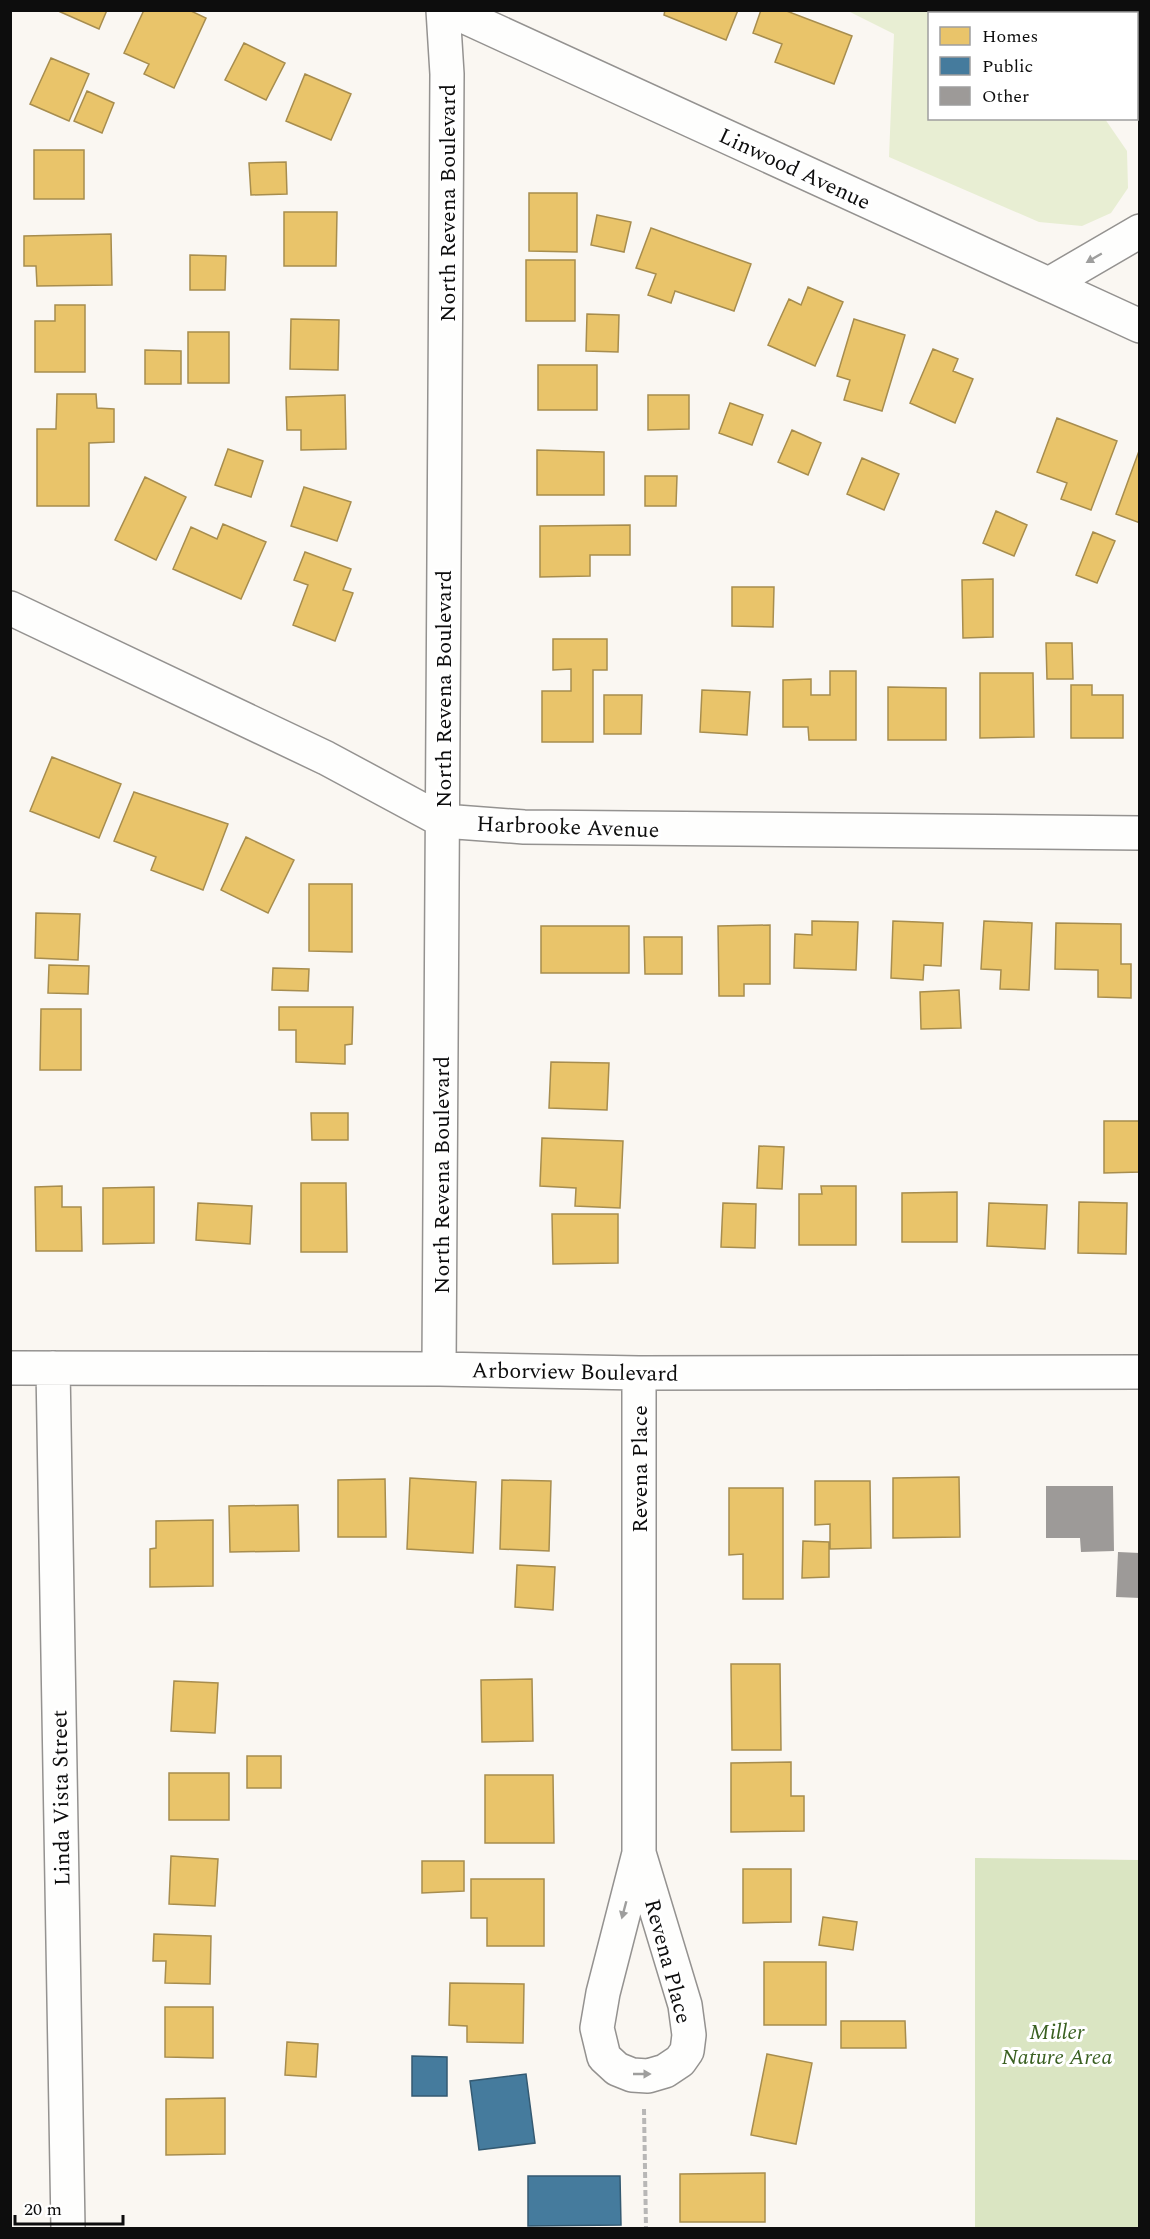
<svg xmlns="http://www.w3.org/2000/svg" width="1150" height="2239" font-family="Spectral,serif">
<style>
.green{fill:#e8eed3}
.forest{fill:#dae5c2}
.homes{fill:#e9c46a;stroke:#a78d4e;stroke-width:1.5}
.public{fill:#457b9d;stroke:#345a72;stroke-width:1.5}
.building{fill:#9d9a98}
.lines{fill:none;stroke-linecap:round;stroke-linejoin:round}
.minor-casing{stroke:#949290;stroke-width:36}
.path{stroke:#b8b7b6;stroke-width:4;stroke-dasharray:6 3;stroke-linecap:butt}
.minor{stroke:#fefefd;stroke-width:33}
.oneway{fill:#9e9e9d}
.labels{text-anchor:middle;stroke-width:6;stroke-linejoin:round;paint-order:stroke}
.street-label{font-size:22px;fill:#0d0d0d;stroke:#fff}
.park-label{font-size:22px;font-style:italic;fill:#3a6021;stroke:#fff}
</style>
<rect width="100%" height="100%" fill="#faf7f2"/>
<path class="green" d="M848 11H1042L1043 13 930 14V118L1105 119 1127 151 1128 188 1111 213 1082 226 1039 222 889 157 894 34Z"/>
<path class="forest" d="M975 1858 1139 1860V2228H975Z"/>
<path class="homes" d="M56 10H107L99 29Z
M144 10H189L206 18 174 88 144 74 149 64 124 53Z
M665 10H738L726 40 664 15Z
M761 10H784L852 36 834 84 775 62 782 44 753 33Z
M244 43 285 63 266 100 225 80Z
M51 58 89 74 69 121 30 104Z
M305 74 351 94 331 140 286 121Z
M87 91 114 103 102 133 74 121Z
M34 150H84V199H34Z
M286 162 287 194 251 195 249 163Z
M529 193H577V252L529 251Z
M284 212H337L336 266H284Z
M597 215 631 222 624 252 591 245Z
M651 228 751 264 734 311 675 291 671 303 648 295 656 274 636 268Z
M111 234 112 285 37 286 36 266H24V236Z
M190 255 226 256 225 290H190Z
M526 260H575V321H526Z
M808 287 843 302 815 366 768 345 789 299 801 305Z
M55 305H85V372H35V321H55Z
M587 314 619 315 618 352 586 351Z
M291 319 339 320 338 370 290 369Z
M854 319 905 335 882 411 844 400 850 380 837 376Z
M188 332H229V383H188Z
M933 349 958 359 953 371 973 379 955 423 910 403Z
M145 350 181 351V384H145Z
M538 365H597V410H538Z
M57 394H96L97 408 114 409V442L89 443V506H37V429H56Z
M345 395 346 449 301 450V430H287L286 397Z
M648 395H689V429L648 430Z
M730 403 763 415 752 445 719 433Z
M1057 418 1117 441 1091 510 1061 499 1067 483 1037 472Z
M792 430 821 443 808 475 778 462Z
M228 449 263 461 251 497 215 485Z
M537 450 604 452V495H537Z
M1139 451H1140V523L1116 514Z
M862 458 899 474 884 510 847 494Z
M645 476H677L676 506H645Z
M145 477 186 497 156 560 115 540Z
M304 487 351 502 337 541 291 526Z
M996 511 1027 525 1014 556 983 543Z
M223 524 266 542 241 599 173 569 191 527 217 539Z
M630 525V555H590V576L540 577V526Z
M1093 532 1115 541 1097 583 1076 575Z
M305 552 351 569 343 590 353 593 335 641 293 625 308 585 294 580Z
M993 579V637L963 638 962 580Z
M732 587H774L773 627 732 626Z
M553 639H607V670H593V742H542V691H571V669L553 670Z
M1046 643H1072L1073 679H1047Z
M830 671H856V740H809L808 727H783V680L811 679V695H830Z
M980 673H1033L1034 737 980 738Z
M1071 685H1092V695H1123V738H1071Z
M888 687 946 688V740H888Z
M702 690 750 692 747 735 700 732Z
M604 695H642L641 734H604Z
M52 757 121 784 99 838 30 811Z
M134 792 228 824 203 890 151 870 156 857 114 841Z
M246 837 294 860 268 913 221 890Z
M309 884H352V952L309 951Z
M36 913 80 914 78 960 35 958Z
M812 921 858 922 856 970 794 968 795 934 812 935Z
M893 921 943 923 941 966 924 965 923 980 891 978Z
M984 921 1032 923 1029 990 1000 989 1001 970 981 969Z
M1056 923 1121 924V964H1131V998L1098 997V970L1055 969Z
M770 925V984H744V996H719L718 926Z
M541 926H629V973H541Z
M644 937H682V974H645Z
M49 965 89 966 88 994 48 993Z
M273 968 309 969 308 991 272 990Z
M959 990 961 1028 921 1029 920 992Z
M279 1007H353L352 1044 345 1045V1064L296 1062V1030H279Z
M41 1009H81V1070H40Z
M551 1062 609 1063 607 1110 549 1108Z
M311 1113H348V1140H312Z
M1104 1121H1140V1172L1104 1173Z
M542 1138 623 1141 620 1208 575 1206 576 1188 540 1186Z
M759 1146 784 1147 782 1189 757 1188Z
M301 1183H346L347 1252H301Z
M62 1186V1207H81L82 1251H36L35 1187Z
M821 1186H856V1245H799V1194H822Z
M154 1187V1243L103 1244V1188Z
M957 1192V1242H902V1193Z
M1079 1202 1127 1203 1126 1254 1078 1253Z
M198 1203 252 1206 250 1244 196 1240Z
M723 1203 756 1204 755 1248 721 1247Z
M989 1203 1047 1205 1045 1249 987 1246Z
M552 1214H618V1263L553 1264Z
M959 1477 960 1537 893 1538V1478Z
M410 1478 476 1482 473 1553 407 1549Z
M385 1479 386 1537H338V1480Z
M502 1480 551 1481 549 1551 500 1549Z
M815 1481H870L871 1548 830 1549V1524L815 1525Z
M729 1488H783V1599H743V1554L729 1555Z
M298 1505 299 1551 230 1552 229 1506Z
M213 1520V1586L150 1587V1549L156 1548V1521Z
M803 1541 829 1542V1577L802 1578Z
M517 1565 555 1567 553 1610 515 1607Z
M731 1664H780L781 1750H732Z
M532 1679 533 1741 482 1742 481 1680Z
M174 1681 218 1683 215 1733 171 1731Z
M247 1756H281V1788H247Z
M791 1762V1796H804V1831L731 1832V1763Z
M169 1773H229V1820H169Z
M485 1775H553L554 1843H485Z
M171 1856 218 1859 215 1906 169 1904Z
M422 1861H464V1891L422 1893Z
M743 1869H791V1922L743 1923Z
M471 1879H544V1946H487V1918H471Z
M823 1917 857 1922 853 1950 819 1945Z
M154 1934 211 1936 210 1984 165 1983 166 1961H153Z
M764 1962H826V2025H764Z
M450 1983 524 1984 523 2043 467 2042V2026L449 2025Z
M165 2007H213V2058L165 2057Z
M841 2021H905L906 2048H841Z
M287 2042 318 2044 316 2077 285 2075Z
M767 2054 812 2063 796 2144 751 2135Z
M225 2098V2154L166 2155V2099Z
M765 2173V2222H680V2174Z"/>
<path class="public" d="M412 2056 447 2057V2096H412Z
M526 2074 535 2143 479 2150 470 2081Z
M528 2176H620L621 2225 528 2226Z"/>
<path class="building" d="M1046 1486H1113L1114 1551 1081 1552 1080 1538H1046Z
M1118 1552 1140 1553V1598L1116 1597Z"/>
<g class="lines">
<defs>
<path id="minor" d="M450 10 1140 326
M1100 10 1102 14
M1136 85 1140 90
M1049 284 1140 231
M10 608 326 758 443 821 524 827 1140 833
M10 1368 439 1369 639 1373 1140 1372
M53 1368 68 2228
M439 1369 447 74 443 10
M639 1853 685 2005 689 2035 687 2051 680 2061 665 2071 648 2076 632 2075 617 2069 604 2057 597 2028 603 1993 639 1853V1373"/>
</defs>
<use href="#minor" class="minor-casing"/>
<path class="path" d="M644 2109 646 2228"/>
<use href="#minor" class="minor"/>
</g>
<defs><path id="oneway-solid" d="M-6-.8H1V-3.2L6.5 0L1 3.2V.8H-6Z" transform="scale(1.5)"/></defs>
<g class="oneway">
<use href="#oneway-solid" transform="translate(1094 258) rotate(150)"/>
<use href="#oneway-solid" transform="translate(624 1910) rotate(105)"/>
<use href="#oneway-solid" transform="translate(642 2074)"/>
</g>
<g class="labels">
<g class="street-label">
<text transform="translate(795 168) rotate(25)" y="8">Linwood Avenue</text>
<text transform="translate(447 203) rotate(-90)" y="8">North Revena Boulevard</text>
<text transform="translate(443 689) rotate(-90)" y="8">North Revena Boulevard</text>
<text transform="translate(568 826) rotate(2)" y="8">Harbrooke Avenue</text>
<text transform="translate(441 1175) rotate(-90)" y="8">North Revena Boulevard</text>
<text transform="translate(575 1371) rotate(1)" y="8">Arborview Boulevard</text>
<text transform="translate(639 1469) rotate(-90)" y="8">Revena Place</text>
<text transform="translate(60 1798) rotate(-91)" y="8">Linda Vista Street</text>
<text transform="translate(669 1961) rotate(75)" y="8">Revena Place</text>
</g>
<g class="park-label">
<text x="1057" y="2039">Miller<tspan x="1057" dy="25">Nature Area</tspan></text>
</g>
</g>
<rect width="1150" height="2239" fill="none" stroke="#0d0d0d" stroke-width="24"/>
<rect x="928" y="12" width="210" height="108" fill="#ffffff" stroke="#9e9e9e" stroke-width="1.5"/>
<rect x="940" y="27" width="30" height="18" fill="#e9c46a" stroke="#9e9e9e" stroke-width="1.5"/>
<text x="982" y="42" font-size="18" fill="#0d0d0d">Homes</text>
<rect x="940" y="57" width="30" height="18" fill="#457b9d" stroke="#9e9e9e" stroke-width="1.5"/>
<text x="982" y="72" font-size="18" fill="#0d0d0d">Public</text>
<rect x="940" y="87" width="30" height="18" fill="#9d9a98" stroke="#9e9e9e" stroke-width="1.5"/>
<text x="982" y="102" font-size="18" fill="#0d0d0d">Other</text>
<path d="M15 2215v9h108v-9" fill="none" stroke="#0d0d0d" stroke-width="3"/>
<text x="24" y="2215" font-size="18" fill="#0d0d0d" stroke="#ffffff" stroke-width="4.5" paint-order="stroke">20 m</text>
</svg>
